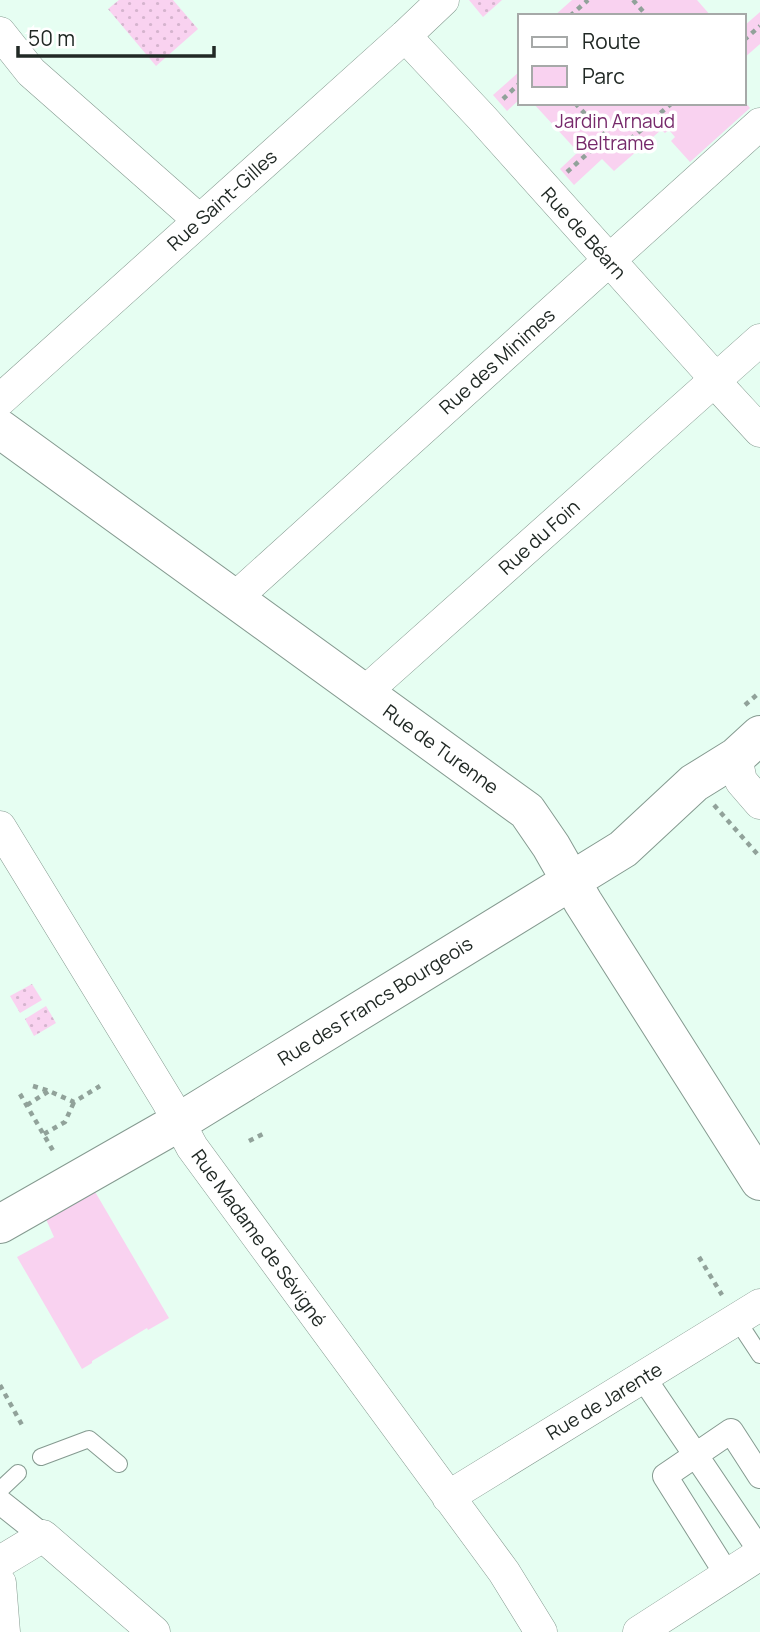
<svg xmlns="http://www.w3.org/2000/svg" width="760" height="1632" font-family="Manrope,sans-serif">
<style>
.grass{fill:url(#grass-dots)}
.park{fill:#f9d2f0}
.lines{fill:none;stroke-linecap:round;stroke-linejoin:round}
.service-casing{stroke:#859a90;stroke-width:18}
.pedestrian-casing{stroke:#859a90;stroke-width:26}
.minor-casing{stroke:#859a90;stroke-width:33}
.tertiary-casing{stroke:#859a90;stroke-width:40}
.path{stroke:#91a29a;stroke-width:4.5;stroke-dasharray:5 5;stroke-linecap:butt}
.service{stroke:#fff;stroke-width:16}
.pedestrian{stroke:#fff;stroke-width:24}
.minor{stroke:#fff;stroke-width:32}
.tertiary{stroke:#fff;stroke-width:38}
.labels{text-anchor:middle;stroke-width:7;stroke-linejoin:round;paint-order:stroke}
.park-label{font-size:19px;fill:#76296a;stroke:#fff}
.street-label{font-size:19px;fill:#212925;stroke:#fff}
</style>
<defs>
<pattern id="grass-dots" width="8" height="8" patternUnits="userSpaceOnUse" patternTransform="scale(1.75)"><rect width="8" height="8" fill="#f9d2f0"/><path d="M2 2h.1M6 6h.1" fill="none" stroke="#d5b4ce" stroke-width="1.8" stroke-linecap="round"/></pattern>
</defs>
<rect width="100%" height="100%" fill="#e6fef2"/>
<path class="grass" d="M119 0H173L198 29 156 66 108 9Z
M469 0H502L483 17Z
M32 984 42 1000 20 1013 10 996Z
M46 1006 56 1023 34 1036 25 1019Z"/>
<path class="park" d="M572 0H697L711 16H554Z
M760 12V44L744 58V26Z
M520 71V99L507 111 493 95Z
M744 101 750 108 690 162 671 141 675 137 669 130 665 133 661 130 614 171 602 159 574 185 560 169 578 152 533 103H744Z
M94 1190 169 1318 148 1330 147 1328 92 1361V1363L82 1369 17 1257 54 1237 45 1217Z"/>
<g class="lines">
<defs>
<path id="service" d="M737 1320 760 1355
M41 1457 89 1439 119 1464
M0 1490 18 1473"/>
<path id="pedestrian" d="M643 1377 755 1543
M0 1502 43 1536
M721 1565 665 1476 731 1431 760 1476"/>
<path id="minor" d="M0 33 31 72 199 220
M405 36 482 118 706 368 714 381 760 431
M0 400 405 36 443 0
M234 599 760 124
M364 693 760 340
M736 757 741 781 760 803
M0 827 168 1102 192 1147 504 1572 541 1632
M448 1497 760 1305
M0 1562 43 1536 154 1632
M0 1583 4 1632
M639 1632 760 1554"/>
<path id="tertiary" d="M0 429 527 811 551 846 583 902 760 1181
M0 1224 179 1122 623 849 694 783 736 757 760 735"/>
</defs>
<use href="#service" class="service-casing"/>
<use href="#pedestrian" class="pedestrian-casing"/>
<use href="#minor" class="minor-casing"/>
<use href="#tertiary" class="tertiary-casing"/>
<path class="path" d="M633 0 647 16
M570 16 588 0
M744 40 760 26
M503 99 520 83
M575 103 618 150 672 103
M567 172 606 137
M745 705 760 692
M714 805 760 857
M33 1086 49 1091 74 1102 100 1086
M20 1094 55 1154
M27 1105 49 1091
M44 1134 65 1122 74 1102
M249 1141 265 1133
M699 1257 722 1295
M0 1385 22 1425"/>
<use href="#service" class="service"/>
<use href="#pedestrian" class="pedestrian"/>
<use href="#minor" class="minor"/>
<use href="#tertiary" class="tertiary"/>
</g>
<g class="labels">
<g class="park-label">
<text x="615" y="128">Jardin Arnaud<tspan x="615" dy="22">Beltrame</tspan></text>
</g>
<g class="street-label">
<text transform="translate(222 200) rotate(-42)" y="7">Rue Saint-Gilles</text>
<text transform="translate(584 233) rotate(48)" y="7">Rue de Béarn</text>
<text transform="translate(497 361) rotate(-42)" y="7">Rue des Minimes</text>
<text transform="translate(539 537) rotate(-42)" y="7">Rue du Foin</text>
<text transform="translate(441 749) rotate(36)" y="7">Rue de Turenne</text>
<text transform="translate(375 1001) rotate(-32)" y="7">Rue des Francs Bourgeois</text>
<text transform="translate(259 1238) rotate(54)" y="7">Rue Madame de Sévigné</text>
<text transform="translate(604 1401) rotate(-31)" y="7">Rue de Jarente</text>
</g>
</g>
<rect x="518" y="14" width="228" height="91" fill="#ffffff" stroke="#a6a9a8" stroke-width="2"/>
<rect x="532" y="37" width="35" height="10" fill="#ffffff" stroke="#a6a9a8" stroke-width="2"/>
<text x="582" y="49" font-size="21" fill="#212925">Route</text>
<rect x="532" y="66" width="35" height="21" fill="#f9d2f0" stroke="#a6a9a8" stroke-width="2"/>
<text x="582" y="84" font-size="21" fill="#212925">Parc</text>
<path d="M18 46v10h196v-10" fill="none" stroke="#212925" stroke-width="3.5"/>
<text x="28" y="46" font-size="21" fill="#212925" stroke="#ffffff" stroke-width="5" paint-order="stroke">50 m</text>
</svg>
